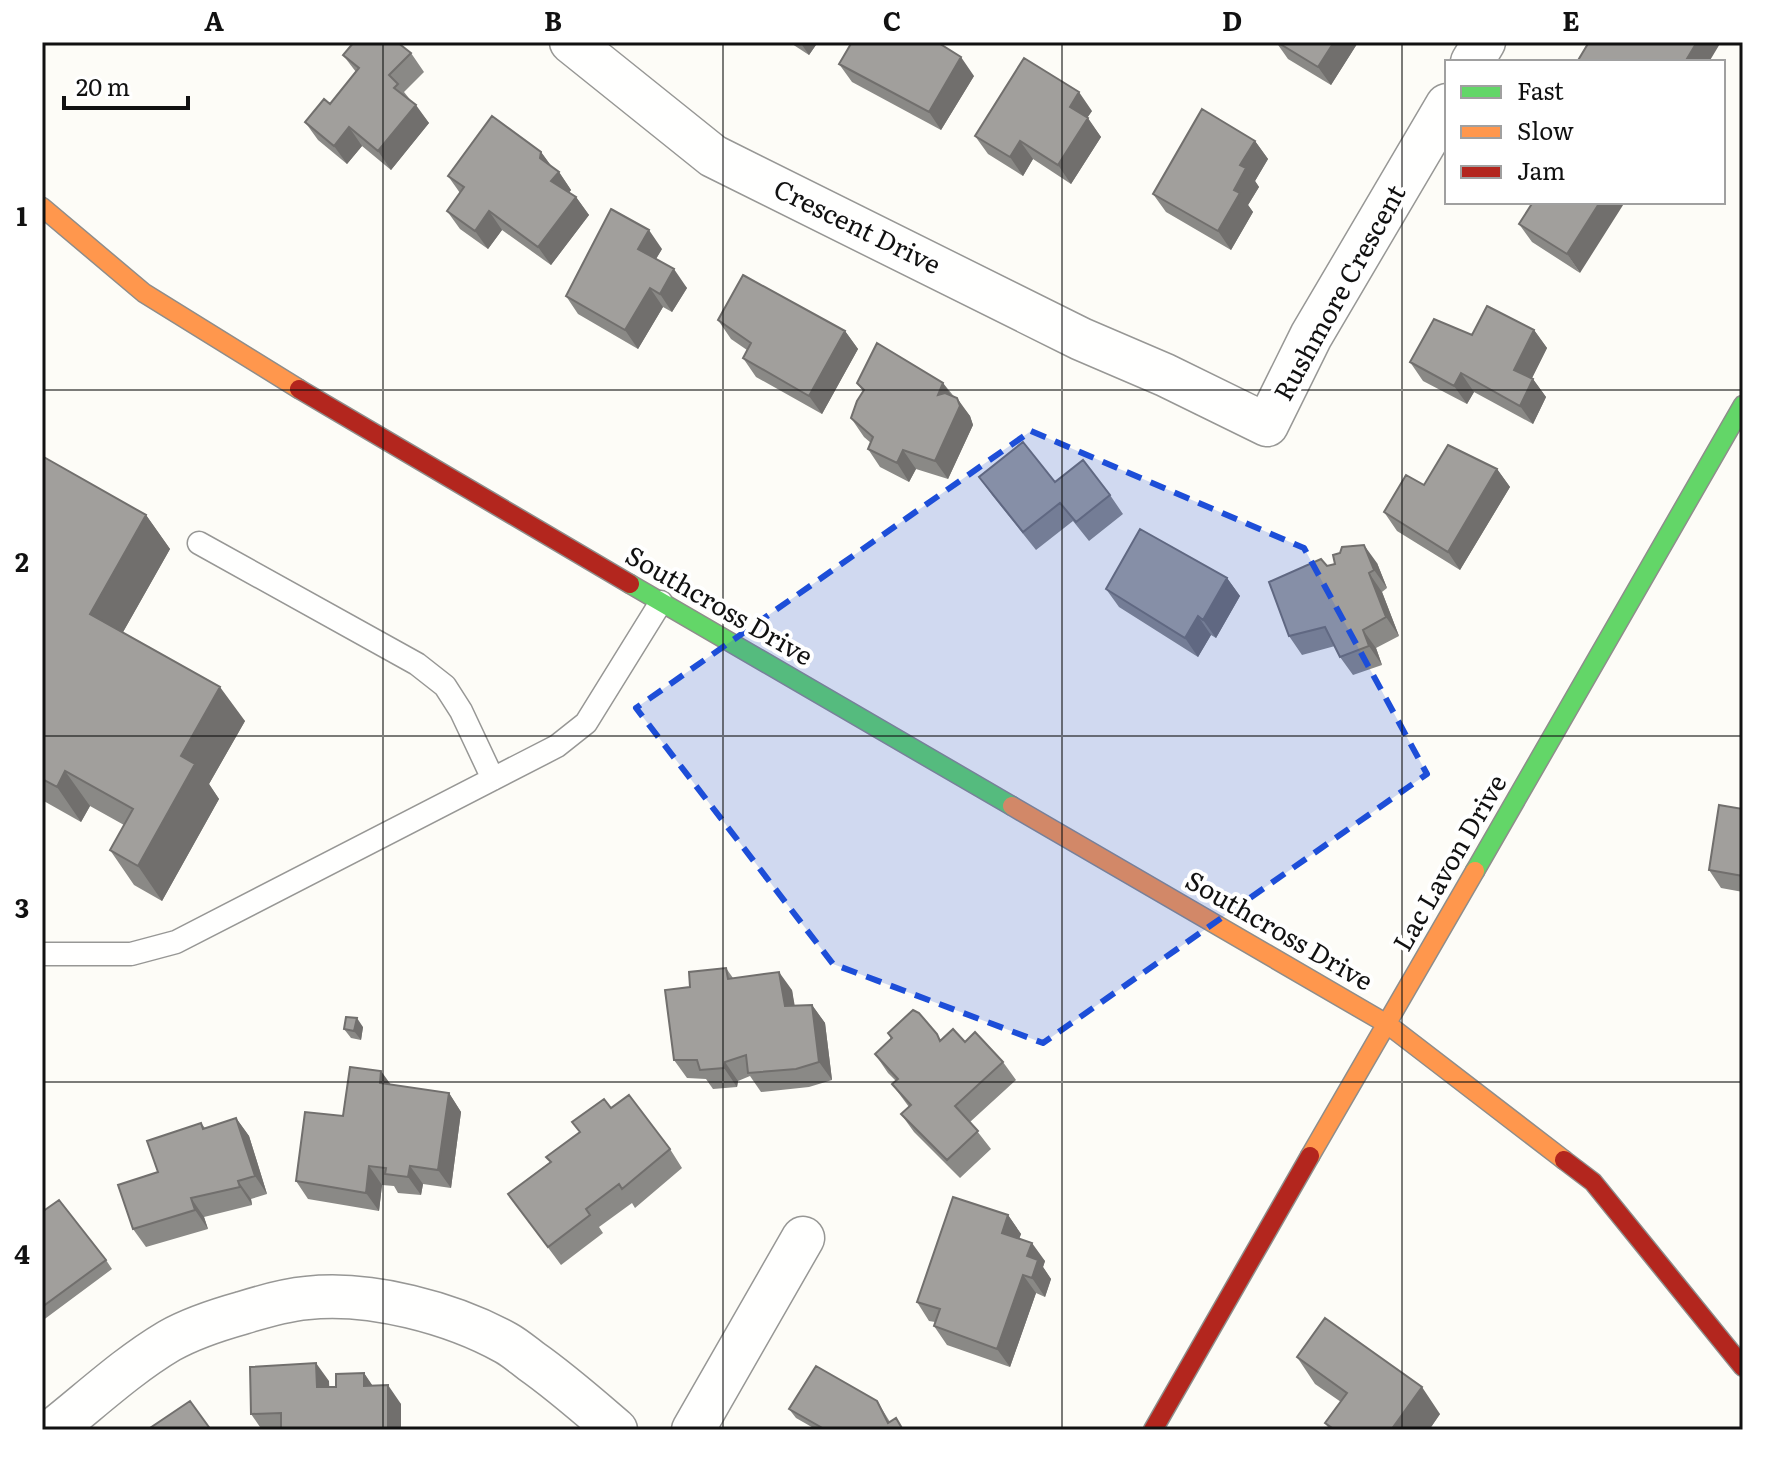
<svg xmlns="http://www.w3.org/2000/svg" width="1785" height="1472" font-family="Literata,serif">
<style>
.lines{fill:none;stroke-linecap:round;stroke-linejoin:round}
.lane-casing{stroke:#979795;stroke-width:25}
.street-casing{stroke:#979795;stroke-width:45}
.fast-casing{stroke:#8e8d8b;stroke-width:21}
.slow-casing{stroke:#8e8d8b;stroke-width:21}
.jam-casing{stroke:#8e8d8b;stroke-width:21}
.lane{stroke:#fffffe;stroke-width:22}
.street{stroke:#fffffe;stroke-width:42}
.fast{stroke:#63d668;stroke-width:18}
.slow{stroke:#ff974d;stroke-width:18}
.jam{stroke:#b3261e;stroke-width:18}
.wall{fill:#8a8986}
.shaded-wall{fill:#716f6d}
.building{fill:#a19f9c;stroke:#716f6d;stroke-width:2}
.marked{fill:#1d4ed8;fill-opacity:0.2;stroke:#1d4ed8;stroke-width:6;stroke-dasharray:16 10;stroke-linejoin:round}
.grid{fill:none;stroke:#111;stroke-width:2;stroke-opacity:0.55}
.labels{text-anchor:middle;stroke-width:8;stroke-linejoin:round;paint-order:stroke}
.street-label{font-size:26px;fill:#111;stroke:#fff}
.neatline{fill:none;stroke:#111;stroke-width:3}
.grid-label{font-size:26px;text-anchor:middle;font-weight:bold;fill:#111}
</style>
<rect width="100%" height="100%" fill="#fdfcf7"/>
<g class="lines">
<defs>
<path id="lane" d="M199 543 417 664 445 686 461 711 493 779
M42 954H131L176 942 557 746 586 723 661 602"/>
<path id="street" d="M571 42 713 156 1081 339 1165 375 1267 425 1311 336 1447 105
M1472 62 1484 42
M53 1430C91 1400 127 1366 169 1341 192 1328 217 1320 242 1313 264 1306 285 1300 307 1298 370 1291 452 1313 506 1343 515 1348 523 1355 531 1361 561 1382 588 1406 616 1430
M693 1430 803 1238"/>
<path id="fast" d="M630 584 1012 806
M1475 871 1743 405"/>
<path id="slow" d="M42 207 144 293 299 389
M1012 806 1387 1024 1564 1160
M1310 1156 1475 871"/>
<path id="jam" d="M299 389 630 584
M1564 1160 1593 1182 1743 1367
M1153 1430 1310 1156"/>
</defs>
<use href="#lane" class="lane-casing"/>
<use href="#street" class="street-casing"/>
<use href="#fast" class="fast-casing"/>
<use href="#slow" class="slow-casing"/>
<use href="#jam" class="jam-casing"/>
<use href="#lane" class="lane"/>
<use href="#street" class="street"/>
<use href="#fast" class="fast"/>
<use href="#slow" class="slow"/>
<use href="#jam" class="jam"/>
</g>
<path class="wall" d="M789 42H818L809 55Z
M1276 42H1355L1357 44 1331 85 1288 59Z
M411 53 424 72 404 92 429 123 391 170 362 146 347 164 318 140 305 122 330 104 356 72 343 55Z
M839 64 974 76 941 130 852 82Z
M1092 111 1087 118 1101 137 1071 184 1033 159 1023 176 988 154 975 136Z
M1255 141 1268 159 1255 181 1259 187 1248 205 1253 212 1231 250 1166 212 1153 194Z
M541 152 552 167 559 172 571 190 569 193 576 197 589 215 551 265 502 230 488 249 460 229 447 211 460 193 448 176Z
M1533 202 1580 273 1532 242 1519 224Z
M662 249 656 259 687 288 672 312 663 307 638 349 578 314 566 296Z
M718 320 845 331 858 349 822 414 756 377 743 358 747 350 731 339Z
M1534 330 1547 348 1532 378 1546 397 1533 424 1474 392 1467 404 1423 381 1410 362 1472 335Z
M857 383H943L970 416 973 425 948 479 916 469 909 482 880 467 868 449 871 443 864 437 851 418 863 391Z
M42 456 146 515 170 549 123 632 245 721 209 784 219 799 162 901 134 885 110 850 124 825 90 806 81 822 42 800Z
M1497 469 1510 487 1460 570 1397 531 1384 512 1424 485Z
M979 477 1055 482 1110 495 1123 514 1089 541 1073 521 1036 550 992 495Z
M1377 563 1387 588 1382 592 1399 636 1376 648 1382 665 1353 675 1340 657 1335 646 1302 655 1289 636 1327 566Z
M1227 578 1240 596 1216 638 1211 635 1198 657 1119 607 1106 589Z
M1743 809V892L1721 888 1709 870Z
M726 968 733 978 792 990 794 1005H812L825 1023 832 1080 809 1087 761 1092 750 1076 738 1081 737 1087 713 1089 706 1079 687 1078 674 1060 690 987Z
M363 1027 361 1040 351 1038 344 1029Z
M888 1033 965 1042 1003 1062 1016 1080 970 1122 991 1149 960 1178 914 1132 901 1114 909 1107 892 1084 896 1081 888 1073 875 1054 891 1039Z
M391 1085 449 1093 461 1112 451 1188 423 1184 421 1195 398 1193 394 1186 382 1185 379 1211 308 1199 296 1181 343 1116Z
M611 1108 670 1149 682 1168 635 1208 632 1203 599 1227 603 1233 561 1265 508 1194 550 1162Z
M236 1118 249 1136 267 1194 251 1199 252 1205 204 1217 208 1229 146 1247 133 1229 158 1172 201 1123 205 1128Z
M42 1212 106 1260 112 1269 42 1321Z
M1008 1215 1021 1234 1019 1238 1045 1261 1043 1267 1051 1279 1045 1297 1036 1293 1010 1367 947 1345 934 1326 935 1322 929 1321 917 1302Z
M1297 1357 1440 1414 1429 1430H1330L1325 1423 1341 1402 1315 1384Z
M364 1373 372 1386 401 1404V1430H262L251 1414 329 1381V1387H336Z
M877 1401 890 1422 896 1418 904 1430H817L796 1418 789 1409Z"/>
<path class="shaded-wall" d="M800 42H818L809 55Z
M1334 42H1355L1357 44 1331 85 1318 67Z
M1697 42H1721L1709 62H1685Z
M961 57 974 76 941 130 929 112Z
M1079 92 1092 111 1082 125 1070 107Z
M416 105 429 123 391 170 378 151Z
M1088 118 1101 137 1071 184 1058 165Z
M349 127 362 146 347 164 334 146Z
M1020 141 1033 159 1023 176 1010 157Z
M1255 141 1268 159 1255 181 1259 187 1248 205 1253 212 1231 250 1218 231 1234 190 1240 165Z
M541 152 554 170 540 158Z
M559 172 571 190 564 199 551 181Z
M576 197 589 215 551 265 538 247Z
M1600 202H1625L1580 273 1567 254Z
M489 211 502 230 488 249 475 231Z
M649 230 662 249 651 267 638 249Z
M674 269 687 288 672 312 660 294Z
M650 288 663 307 638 349 625 330Z
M1534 330 1547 348 1527 388 1514 370Z
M845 331 858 349 822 414 809 396Z
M1461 373 1474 392 1467 404 1454 386Z
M1533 379 1546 397 1533 424 1520 406Z
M943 383 956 402 938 395Z
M957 398 970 416 973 425 948 479 935 461Z
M903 450 916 469 909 482 897 463Z
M1497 469 1510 487 1460 570 1448 552Z
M146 515 170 549 114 648 90 614Z
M1364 545 1377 563 1387 588 1374 570Z
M1369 573 1382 592 1399 636 1386 617Z
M1227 578 1240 596 1216 638 1203 620Z
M1198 616 1211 635 1198 657 1185 638Z
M1363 630 1376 648 1382 665 1369 646Z
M220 687 245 721 209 784 219 799 162 901 138 866 181 756Z
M65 771 90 806 81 822 57 787Z
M779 972 792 990 798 1024 785 1006Z
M812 1005 825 1023 832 1080 819 1062Z
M357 1018 363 1027 361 1040 354 1031Z
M725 1062 738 1081 737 1087 724 1068Z
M381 1071 394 1089 380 1083Z
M449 1093 461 1112 451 1188 438 1170Z
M236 1118 249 1136 267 1194 255 1176Z
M369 1166 382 1185 379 1211 366 1193Z
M410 1166 423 1184 421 1195 408 1177Z
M238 1181 251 1199 252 1205 240 1187Z
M191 1198 204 1217 208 1229 195 1210Z
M1008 1215 1021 1234 1015 1251 1002 1233Z
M1032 1243 1045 1261 1043 1267 1051 1279 1045 1297 1032 1278 1027 1256Z
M1023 1275 1036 1293 1010 1367 997 1349Z
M316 1363 329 1381 330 1405 317 1387Z
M364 1373 377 1392 364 1386Z
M388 1385 401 1404V1430H388Z
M1422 1387 1440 1414 1429 1430H1391Z"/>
<path class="building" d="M354 42H397L411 53 389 75 398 84 394 88 416 105 378 151 349 127 334 146 305 122 324 99 330 104 359 68 343 55Z
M852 42H937L961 57 929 112 839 64Z
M1277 42H1334L1318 67Z
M1589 42H1697L1685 62H1577Z
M1024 58 1079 92 1070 107 1088 118 1058 165 1020 141 1010 157 975 136Z
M1202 109 1255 141 1240 165 1246 168 1234 190 1240 193 1218 231 1153 194Z
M492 116 541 152 540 158 559 172 551 181 576 197 538 247 489 211 475 231 447 211 464 187 448 176Z
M1533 202H1600L1567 254 1519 224Z
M611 209 649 230 638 249 674 269 660 294 650 288 625 330 566 296Z
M743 275 845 331 809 396 743 358 751 343 718 320Z
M1487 306 1534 330 1514 370 1533 379 1520 406 1461 373 1454 386 1410 362 1434 319 1472 335Z
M877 343 943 383 938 395 945 393 957 398 960 406 935 461 903 450 897 463 868 449 873 437 851 418 857 401 864 390 857 383Z
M1023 442 1055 482 1083 460 1110 495 1076 522 1060 503 1023 532 979 477Z
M1448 445 1497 469 1448 552 1384 512 1406 475 1424 485Z
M42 456 146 515 90 614 220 687 181 756 195 764 138 866 110 850 133 809 65 771 57 787 42 779Z
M1140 529 1227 578 1203 620 1198 616 1185 638 1106 589Z
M1364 545 1374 570 1369 573 1386 617 1363 630 1369 646 1340 657 1325 627 1289 636 1269 582 1321 559 1327 566 1335 564 1333 555 1340 553 1342 547Z
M1719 805 1743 809V876L1709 870Z
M726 968 728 979 779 972 785 1006 812 1005 819 1062 796 1069 748 1073 746 1055 725 1062 724 1068 700 1070 697 1060H674L665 990 690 987 689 972Z
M913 1010 919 1013 937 1034 940 1041 953 1029 965 1042 975 1032 1003 1062 955 1106 978 1131 947 1160 901 1114 911 1105 892 1084 898 1079 875 1054 892 1038 888 1033Z
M346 1017 357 1018 354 1031 344 1029Z
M350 1067 381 1071 380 1083 449 1093 438 1170 410 1166 408 1177 385 1174 386 1168 369 1166 366 1193 296 1181 305 1112 343 1116Z
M629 1095 670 1149 622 1189 619 1184 586 1209 590 1215 548 1247 508 1194 551 1162 546 1157 580 1132 572 1122 604 1099 611 1108Z
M236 1118 255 1176 238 1181 240 1187 191 1198 195 1210 133 1229 118 1185 158 1172 147 1141 201 1123 203 1129Z
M953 1197 1008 1215 1002 1233 1032 1243 1027 1256 1038 1260 1032 1278 1023 1275 997 1349 934 1326 940 1309 917 1302Z
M59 1200 106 1260 42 1307V1212Z
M1325 1318 1422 1387 1391 1430H1335L1325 1423 1347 1393 1297 1357Z
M316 1363 317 1387H336V1374L364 1373V1386L388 1385V1430H281V1413L251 1414 250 1367Z
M816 1366 877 1401 888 1423 896 1418 903 1430H826L789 1409Z
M190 1401 211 1430H147Z"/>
<path class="marked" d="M1031 431 1304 548 1427 774 1043 1043 833 964 636 708Z"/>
<path class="grid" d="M383 42V1430M723 42V1430M1062 42V1430M1402 42V1430M42 390H1743M42 736H1743M42 1082H1743"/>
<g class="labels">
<g class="street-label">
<text transform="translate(857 227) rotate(26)" y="9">Crescent Drive</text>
<text transform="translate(1340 293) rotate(-61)" y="9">Rushmore Crescent</text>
<text transform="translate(719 606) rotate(30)" y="9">Southcross Drive</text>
<text transform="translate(1450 863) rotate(-60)" y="9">Lac Lavon Drive</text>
<text transform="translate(1279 931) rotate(30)" y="9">Southcross Drive</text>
</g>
</g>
<rect width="1785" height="1472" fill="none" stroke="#ffffff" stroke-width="88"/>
<rect x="1445" y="60" width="280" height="144" fill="#ffffff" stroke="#a0a0a0" stroke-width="2"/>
<rect x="1461" y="86" width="40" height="12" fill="#63d668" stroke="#a0a0a0" stroke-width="2"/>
<text x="1517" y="100" font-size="24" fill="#111111">Fast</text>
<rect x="1461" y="126" width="40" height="12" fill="#ff974d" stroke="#a0a0a0" stroke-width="2"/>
<text x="1517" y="140" font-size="24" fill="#111111">Slow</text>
<rect x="1461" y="166" width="40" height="12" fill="#b3261e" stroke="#a0a0a0" stroke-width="2"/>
<text x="1517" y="180" font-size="24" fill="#111111">Jam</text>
<path d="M64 96v12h124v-12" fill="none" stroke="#111111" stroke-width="4"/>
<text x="76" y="96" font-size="24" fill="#111111" stroke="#ffffff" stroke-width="6" paint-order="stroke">20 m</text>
<rect x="44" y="44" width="1697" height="1384" class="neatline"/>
<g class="grid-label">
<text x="214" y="31">A</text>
<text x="553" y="31">B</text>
<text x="892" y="31">C</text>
<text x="1232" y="31">D</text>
<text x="1571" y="31">E</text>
<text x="22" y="226">1</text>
<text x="22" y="572">2</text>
<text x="22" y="918">3</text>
<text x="22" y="1264">4</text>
</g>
</svg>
